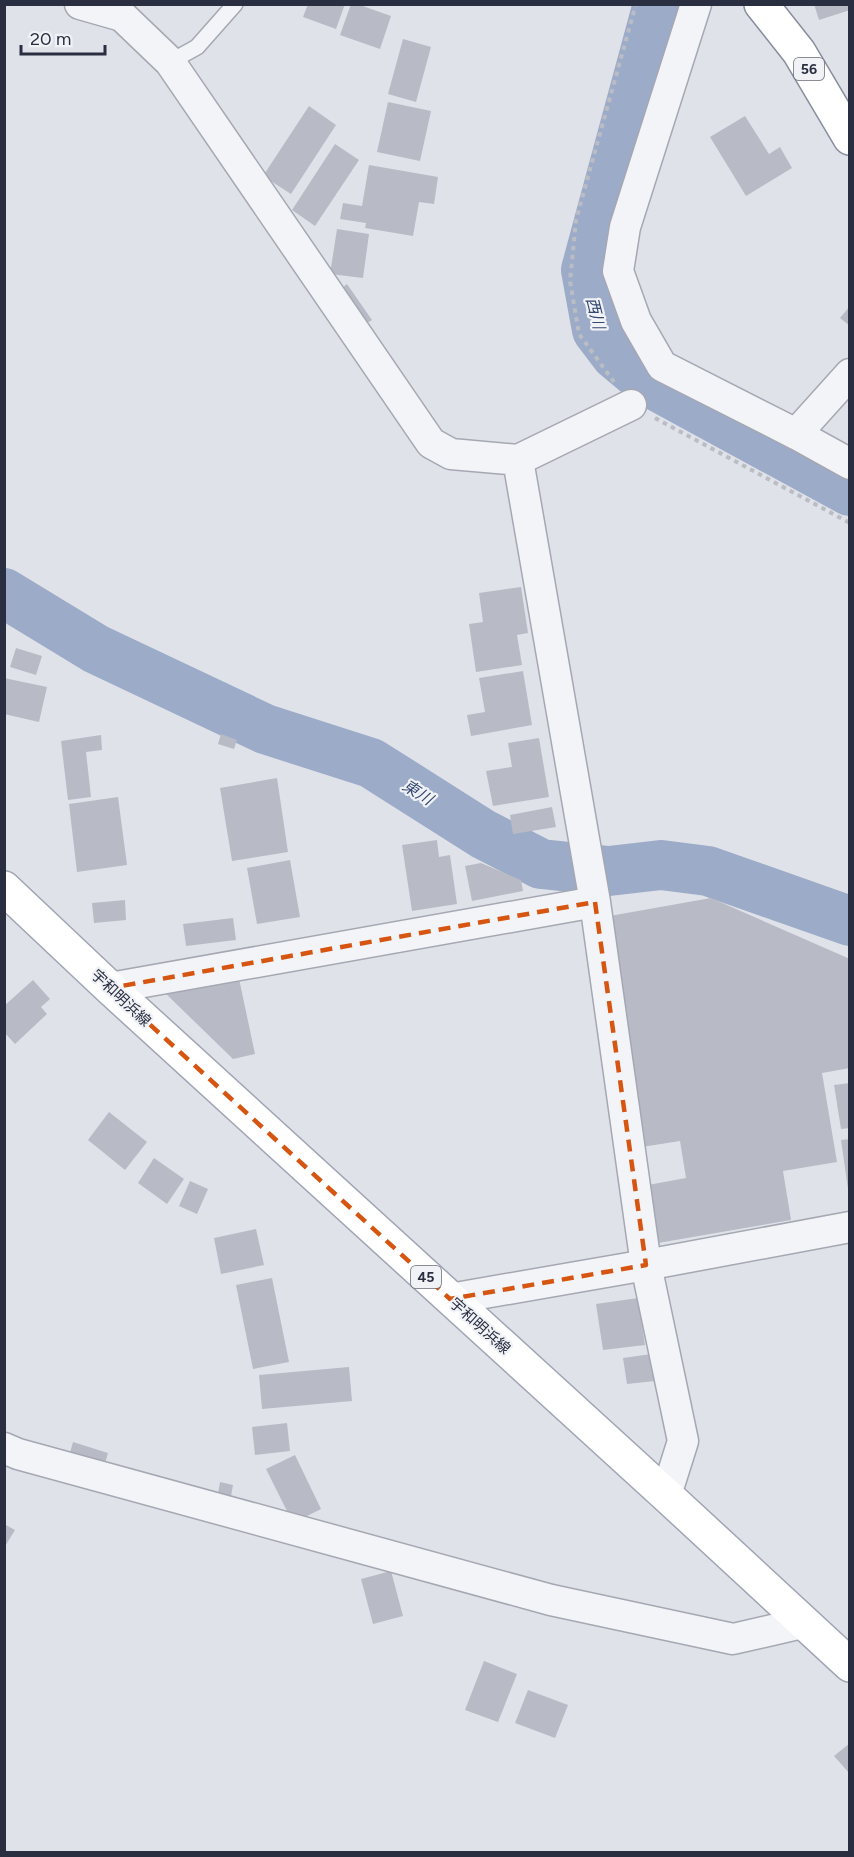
<svg xmlns="http://www.w3.org/2000/svg" width="854" height="1857" font-family="Figtree,'Noto Sans JP',sans-serif">
<style>
.lines{fill:none;stroke-linecap:round;stroke-linejoin:round}
.river{stroke:#9cabc8;stroke-width:50}
.building{fill:#b8bbc5}
.service-casing{stroke:#a5a8b3;stroke-width:18}
.minor-casing{stroke:#a5a8b3;stroke-width:33}
.primary-casing{stroke:#a0a5b4;stroke-width:36}
.trunk-casing{stroke:#888e9f;stroke-width:36}
.path{stroke:#babdc4;stroke-width:4;stroke-dasharray:4.5 4.5;stroke-linecap:butt}
.service{stroke:#f3f4f7;stroke-width:15}
.minor{stroke:#f3f4f7;stroke-width:30}
.primary{stroke:#fff;stroke-width:33}
.trunk{stroke:#fff;stroke-width:33}
.marked{fill:none;stroke:#d55511;stroke-width:4.5;stroke-dasharray:12 8;stroke-linejoin:round}
.labels{text-anchor:middle;stroke-width:4.5;stroke-linejoin:round;paint-order:stroke}
.shield{fill:#f0f2f6;stroke:#656977;stroke-width:1.5}
.shield-label{font-size:14px;font-weight:bold;fill:#292e40}
.street-label{font-size:15px;fill:#292e40;stroke:#f0f2f6}
.water-label{font-size:16px;font-style:italic;fill:#354872;stroke:#f0f2f6}
</style>
<rect width="100%" height="100%" fill="#e0e2e9"/>
<g class="lines">
<path class="river" d="M658 4 586 270 597 330 616 355 646 380 850 491
M4 593 96 649 265 729 371 763 483 834 541 864 609 871 661 865 708 871 850 921"/>
</g>
<path class="building" d="M308 4H345L336 29 303 17Z
M351 4H357L391 16 380 49 340 35Z
M814 4H850V10L819 20Z
M403 39 431 47 416 102 388 94Z
M388 102 431 111 420 161 377 152Z
M309 106 336 125 291 194 263 176Z
M745 116 769 154 780 147 792 168 746 196 710 137Z
M335 144 359 160 315 226 292 210Z
M369 165 438 177 434 204 419 202 413 236 365 228 366 223 340 219 343 203 362 206Z
M337 229 369 234 363 278 330 274Z
M347 284 372 320 362 326 338 291Z
M850 306V326L840 318Z
M521 587 528 633 517 635 522 665 476 672 469 624 483 622 479 593Z
M16 648 42 656 36 675 10 667Z
M523 671 532 725 471 736 467 715 485 712 479 678Z
M4 678 47 687 39 722 4 714Z
M221 734 237 740 234 749 218 744Z
M101 735 102 750 86 752 91 797 68 800 61 741Z
M539 738 549 797 493 806 486 771 512 767 508 743Z
M277 778 288 852 232 861 220 788Z
M118 797 127 865 77 872 69 804Z
M552 807 556 827 513 834 510 815Z
M437 840 439 857 450 855 457 904 412 911 402 845Z
M290 860 300 917 257 924 247 868Z
M481 863 521 880 523 891 472 901 465 866Z
M711 898 850 959V1068L822 1073 837 1162 783 1171 791 1220 658 1243 648 1185 686 1178 680 1141 642 1147 604 917Z
M125 900 126 920 94 923 92 903Z
M233 918 236 940 186 946 183 924Z
M238 974 255 1054 233 1059 162 990Z
M33 980 50 999 41 1007 47 1014 15 1044 4 1032V1006Z
M850 1083V1128L841 1129 834 1085Z
M109 1112 147 1142 125 1170 88 1140Z
M850 1139V1189H848L841 1140Z
M154 1158 184 1179 167 1204 138 1183Z
M190 1181 208 1189 197 1214 179 1206Z
M256 1229 264 1265 221 1274 214 1238Z
M272 1278 289 1362 253 1369 236 1285Z
M638 1298 645 1345 603 1350 596 1304Z
M651 1354 655 1381 627 1384 623 1358Z
M349 1367 352 1401 262 1409 259 1375Z
M287 1423 290 1451 255 1455 252 1427Z
M73 1442 108 1453 104 1467 69 1456Z
M295 1455 321 1509 293 1523 266 1469Z
M220 1482 233 1485 230 1502 217 1500Z
M4 1524 15 1530 4 1548Z
M391 1571 403 1616 373 1624 361 1579Z
M484 1661 517 1674 498 1722 465 1710Z
M528 1690 568 1705 555 1738 515 1723Z
M850 1743V1774L834 1756Z"/>
<g class="lines">
<defs>
<path id="service" d="M170 62 197 47 235 4"/>
<path id="minor" d="M80 4 122 16 170 62 431 443 451 454 518 460 595 902 646 1265 683 1441 666 1495
M696 4 625 227 618 271 636 321 662 366 796 434 850 464
M796 434 850 374
M518 460 631 405
M110 988 595 902
M450 1299 646 1265 850 1227
M4 1448 18 1454 551 1600 733 1639 803 1623"/>
<path id="primary" d="M4 888 110 988 666 1495 850 1665"/>
<path id="trunk" d="M761 4 799 52 850 138"/>
</defs>
<use href="#service" class="service-casing"/>
<use href="#minor" class="minor-casing"/>
<use href="#primary" class="primary-casing"/>
<use href="#trunk" class="trunk-casing"/>
<path class="path" d="M614 382 579 334 570 281 576 220 636 4
M655 418 850 523"/>
<use href="#service" class="service"/>
<use href="#minor" class="minor"/>
<use href="#primary" class="primary"/>
<use href="#trunk" class="trunk"/>
</g>
<path class="marked" d="M595 902 646 1265 450 1299 110 988Z"/>
<g class="labels">
<g class="shield">
<rect x="794" y="58" width="30" height="22" rx="4.5"/>
<rect x="411" y="1266" width="30" height="22" rx="4.5"/>
</g>
<g class="shield-label">
<text x="809" y="74">56</text>
<text x="426" y="1282">45</text>
</g>
<g class="street-label">
<text transform="translate(121 998) rotate(43)" y="5">宇和明浜線</text>
<text transform="translate(480 1326) rotate(42)" y="5">宇和明浜線</text>
</g>
<g class="water-label">
<text transform="translate(596 313) rotate(76)" y="6">西川</text>
<text transform="translate(418 792) rotate(32)" y="6">東川</text>
</g>
</g>
<rect width="854" height="1857" fill="none" stroke="#292e40" stroke-width="12"/>
<path d="M21 45v9h84v-9" fill="none" stroke="#292e40" stroke-width="3"/>
<text x="30" y="45" font-size="18" fill="#292e40" stroke="#f0f2f6" stroke-width="4.5" paint-order="stroke">20 m</text>
</svg>
